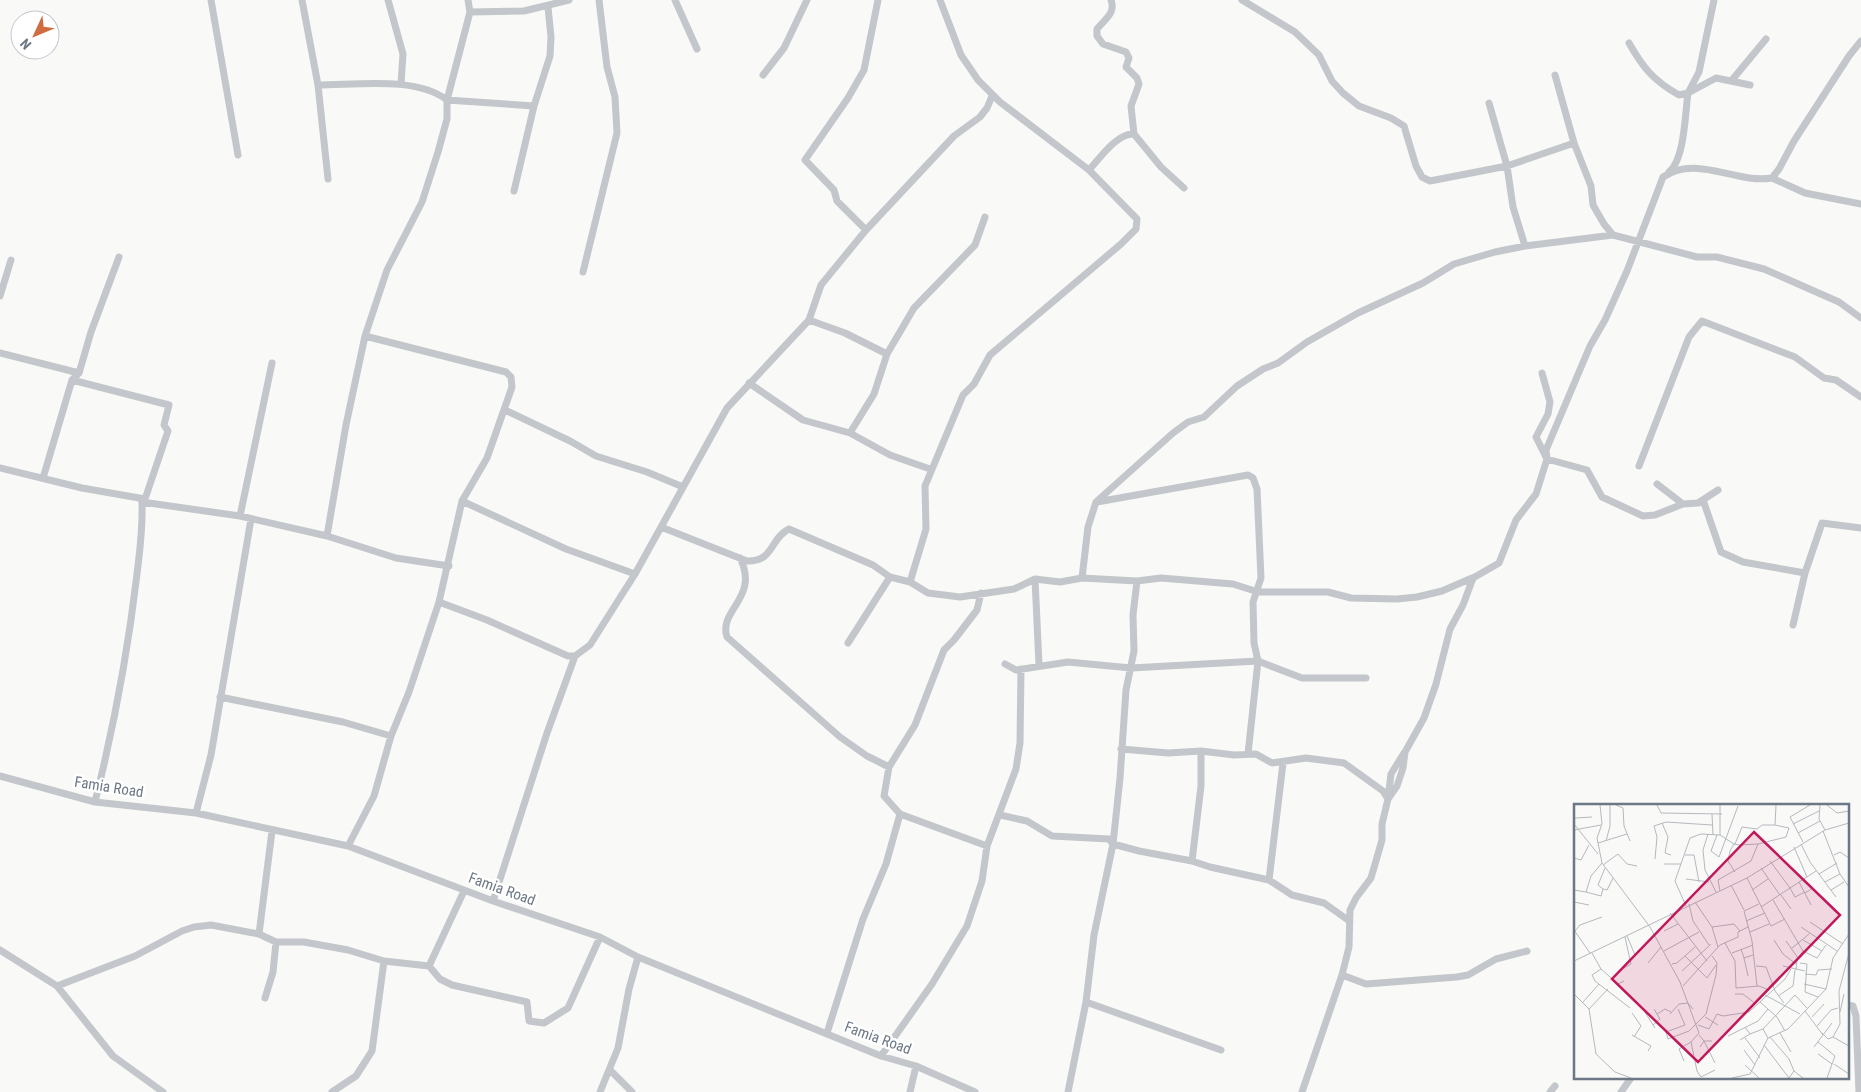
<svg xmlns="http://www.w3.org/2000/svg" width="1861" height="1092" font-family="'Roboto Condensed',sans-serif">
<style>
.lines{fill:none;stroke-linecap:round;stroke-linejoin:round}
.street{stroke:#c3c6ca;stroke-width:7}
.labels{text-anchor:middle;stroke-width:5;stroke-linejoin:round;paint-order:stroke}
.street-label{font-size:15px;fill:#6c7885;stroke:#fff}
.inset-road{fill:none;stroke:#b4b9bf;stroke-width:1}
.view{fill:#c2185b;fill-opacity:0.15;stroke:#c2185b;stroke-width:2.5}
.inset-edge{fill:none;stroke:#6c7885;stroke-width:2.5}
</style>
<rect width="100%" height="100%" fill="#f9f9f7"/>
<g class="lines">
<path class="street" d="M211 0 238 155
M302 0 318 85 328 179
M388 0 403 54 401 84
M675 0 697 49
M1111 0C1116 13 1105 19 1097 29V36L1103 44 1126 52 1129 58 1126 67 1137 78 1139 84 1131 106 1134 134 1161 167 1184 188
M1242 0 1295 32 1319 55 1332 81 1343 93 1359 106 1391 118 1404 126 1416 166 1422 177 1430 181 1507 166 1574 143 1591 186 1593 205 1604 224 1613 235
M470 12 524 11 569 0
M1629 43C1643 68 1654 81 1679 95L1688 93 1699 72 1714 0
M763 75 784 48 807 0
M1555 75 1574 143
M1732 80 1766 39
M318 85C356 85 416 76 447 100L534 106
M1489 103 1507 166 1513 207 1525 246
M1089 170C1100 158 1117 133 1134 134
M1669 172C1685 159 1685 113 1688 93L1716 78 1750 85
M1772 178 1805 193 1861 204
M514 191 534 106 550 56 551 37 548 7
M866 230 837 201 834 190 805 160 848 98 864 70 878 0
M583 272 617 133 615 97 607 67 599 0
M0 296 11 260
M809 320 845 333 887 354 874 394 850 433
M0 353 79 373
M887 354 914 308 975 245 985 217
M1542 373 1550 402 1548 414 1536 437 1547 459 1587 470 1602 497 1643 516 1655 515 1683 504 1698 503 1718 490
M72 380 169 405 164 425 168 431 145 499
M749 383 803 420 850 433 890 455 930 469
M505 410 570 441 596 456 647 472 683 487
M1639 466 1689 337 1702 321 1795 357 1824 378 1836 380 1861 397
M0 468 82 488 145 499 142 502 240 516 327 536 396 558 449 566
M43 478 72 380 79 373 91 332 119 257
M1657 484 1683 504
M1703 500 1721 552 1743 562 1805 573
M462 501 566 549 635 574
M1097 502 1248 475 1253 478 1257 489 1261 578 1253 602 1254 643 1258 661 1248 754
M240 516 272 363
M661 527 747 561C774 562 770 538 789 529L873 565 890 577 910 582 928 593 960 597 1014 589 1035 579 1060 582 1082 578 1137 581 1161 578 1233 584 1258 592H1328L1351 598 1397 599 1417 597 1442 591 1472 578
M327 536 346 425 365 336 387 270 422 202 438 152 447 119V100L470 12 468 0
M740 558C760 598 718 610 727 637L840 737 867 756 889 767
M1082 578 1088 527 1096 502 1173 433 1188 422 1204 417 1237 386 1263 369 1278 363 1307 342 1358 313 1423 283 1454 264 1495 252 1525 246 1613 235 1697 257H1717L1764 269 1839 302 1861 318
M1035 579 1039 665
M910 582 926 529 925 486 963 395 974 384 990 355 1121 244 1136 229 1137 219 1089 170 1000 102 978 80 961 55 940 0
M981 593 977 610 954 640 944 650 915 725 889 767 884 796 900 814 987 846
M439 602 487 620 568 656H575L590 645 635 574 727 408 809 320 821 285 866 230 954 136 980 117 987 108 992 96
M1793 625 1805 573 1822 523 1861 528
M848 643 890 577
M1005 664 1016 670 1068 662 1131 668 1258 661 1302 678H1366
M220 697 343 722 391 736
M1121 749 1168 753 1201 751 1234 755 1256 754 1272 763 1306 758 1344 763 1383 791 1388 799
M0 776 95 802 196 813 348 846 493 901 600 937 638 957 881 1056 916 1066 975 1092
M1388 799 1391 774 1404 753
M95 802C114 726 128 651 137 574 140 548 143 529 142 502
M196 813 211 755 251 519
M1000 815 1027 821 1052 836 1109 839 1113 844 1139 851 1192 861 1210 867 1269 880 1292 895 1324 903 1348 920
M348 846 374 796 391 736 409 692 439 602 462 501 487 458 512 387 511 377 506 372 365 336
M1192 861 1201 786V751
M1269 880 1283 763
M493 901 547 733 575 656
M259 934 272 831
M0 950 57 986 113 1056 163 1092
M429 966 464 891
M1342 975 1366 984 1457 977 1468 975 1496 959 1527 951
M57 986 135 956 182 931 194 927 211 925 259 934 276 942H304L348 950 384 961 429 966 440 979 452 985 527 1002 529 1021 544 1023 568 1008 600 937
M265 998 273 972 276 942
M1086 1002 1221 1050
M1847 1005 1853 1006 1856 1016 1859 1092
M827 1033 863 919 886 864 900 814
M881 1056 932 984 967 926 982 881 987 846 1016 769 1020 743 1021 669
M610 1070 632 1092
M332 1092 356 1076 372 1051 384 961
M600 1092 618 1048 629 989 638 957
M910 1092 916 1066
M1068 1092 1086 1002 1094 935 1113 844 1120 778 1126 690 1134 651 1133 615 1137 581
M1302 1092 1342 975 1349 947 1350 910 1356 898 1371 878 1382 840V824L1388 799 1397 786 1403 768 1405 752 1424 718 1436 684 1450 629 1463 605 1473 578 1499 563 1516 520 1536 494 1547 459 1546 450 1590 346 1605 320 1627 271 1663 177C1697 154 1735 184 1772 178L1779 169 1794 141 1849 56 1861 41
M1550 1092 1555 1086
M1621 1092 1631 1078"/>
</g>
<g class="labels">
<g class="street-label">
<text transform="translate(109 787) rotate(9)" y="5">Famia Road</text>
<text transform="translate(502 889) rotate(20)" y="5">Famia Road</text>
<text transform="translate(878 1038) rotate(20)" y="5">Famia Road</text>
</g>
</g>
<g transform="translate(1574 804)">
<rect width="275" height="275" fill="#f9f9f7"/>
<path class="inset-road" d="M26 1 28 20 23 34 28 59 76 123 106 178 125 229 117 238 123 267 127 273 141 266M42 1 49 4 50 22 56 37M83 1 87 9 148 10M246 1 245 15 251 26M253 1 263 9 275 7M138 10 139 31M1 14 18 13M88 19 94 33 91 49 97 51M0 20 24 50M219 20 245 7M201 21 202 1M0 26 27 21M249 27 266 70 275 83M224 29 246 17M134 30 129 46 131 66 142 88M143 31 137 47 145 53 164 2M146 31V1M32 37 36 22V1M229 38 216 13 236 1M24 39 53 30M227 40 236 58 262 93M220 43 233 73M111 51H120L125 78M260 51 266 48 275 54M0 54 7 56 15 41M81 55 83 33 80 22 92 18 138 21M196 57 216 84M90 60H107M29 61 44 50 53 60 63 62M187 64 206 91M245 70 263 59M173 74 197 122 211 115M112 75 135 78M225 78 237 101M251 78 266 70M157 81 170 106M216 84 221 93 231 88M29 85 33 86 39 74M0 86 12 88 17 72 28 59M178 86 194 75M257 86 270 78M146 87 144 76 177 57 184 40M12 88 27 92 29 85 24 81 31 64M231 89 239 84 245 92M207 91 217 105M199 96 229 147 243 154 252 141M0 98 15 101M121 98 138 123 144 143M115 100 119 117 135 141M112 102 101 77 116 34 127 30 146 31 160 40 165 41 184 40 212 33 215 24 201 21H188L183 25 168 23 161 40H160L156 47 154 57 161 68M187 103 242 67M96 109 133 157M172 117 191 109M236 118 269 140M138 123 160 120 166 127M227 123 263 147M0 126 16 149M90 127 104 120M0 128 6 121 28 113M176 128 195 120M53 132 61 151M200 136 209 150 222 160M229 136 248 147M212 137 224 154M151 139 161 157 162 184 185 182 195 186M167 145 170 154 179 151M217 145 235 130M90 147 125 128M18 149 27 165 18 171 21 177 56 204M158 149 179 141M111 152 133 174 142 161M170 154 174 172M0 157 173 74 251 26 275 19M74 159 87 143M226 159 233 160 231 188 244 193M98 160 103 159 121 143M182 162 192 163 201 187 210 199M209 162 231 167M50 164 57 160 51 133M27 165 44 180 50 177M222 166 223 156 229 147M108 167 137 140M231 170 242 171 244 166 258 165M230 180 252 185M109 182 146 141 164 133V128L174 123M183 182 178 137 170 107 185 100M0 190 15 205 22 250 41 268 57 274M161 190H169L182 200M191 191 226 210M204 192 219 182 221 166M9 198 25 180M186 198 203 213 211 227M15 205 34 185M69 205 81 224M104 205 111 221 92 228 94 235 115 227 132 210 142 171 143 159 138 152M231 207 249 231M266 208 270 190M58 209 67 222 60 233M83 210 91 205 97 208M96 210 105 200 114 199 119 205M131 213 144 221M238 213 250 200M79 221 86 215 80 205M124 221 135 225 143 210 149 212 175 208 211 175 217 165M243 222 257 206 264 204M189 225 221 191 233 204M206 229 217 248M248 229 254 235 259 233 275 242M176 230 189 225 194 234M58 231 77 242 74 247M125 231 130 237 126 243M154 232 184 217 194 205M196 233 215 255 220 267M259 233 266 220 265 187 275 149M171 234 186 254M166 236 176 230 171 223M138 237H130L141 259M244 238 261 252 253 274M190 241 215 274M240 243 258 219M170 246 181 261M244 250 258 260M110 257 105 245 117 238M260 260 275 270M171 261 185 274M158 274 176 270 194 234 214 225 252 185 259 154 275 130M215 274 220 267 229 274"/>
<path class="view" d="M180 28 266 111 124 258 38 175Z"/>
<rect width="275" height="275" class="inset-edge"/>
</g>
<g transform="translate(35 35) rotate(226)"><circle r="24" fill="#ffffff" stroke="#c4c9ce"/>
<path d="M0-4L9 19L0 12L-9 19Z" fill="#d06c40"/>
<text y="-8" font-size="14" font-weight="bold" text-anchor="middle" fill="#6c7885">N</text>
</g>
</svg>
